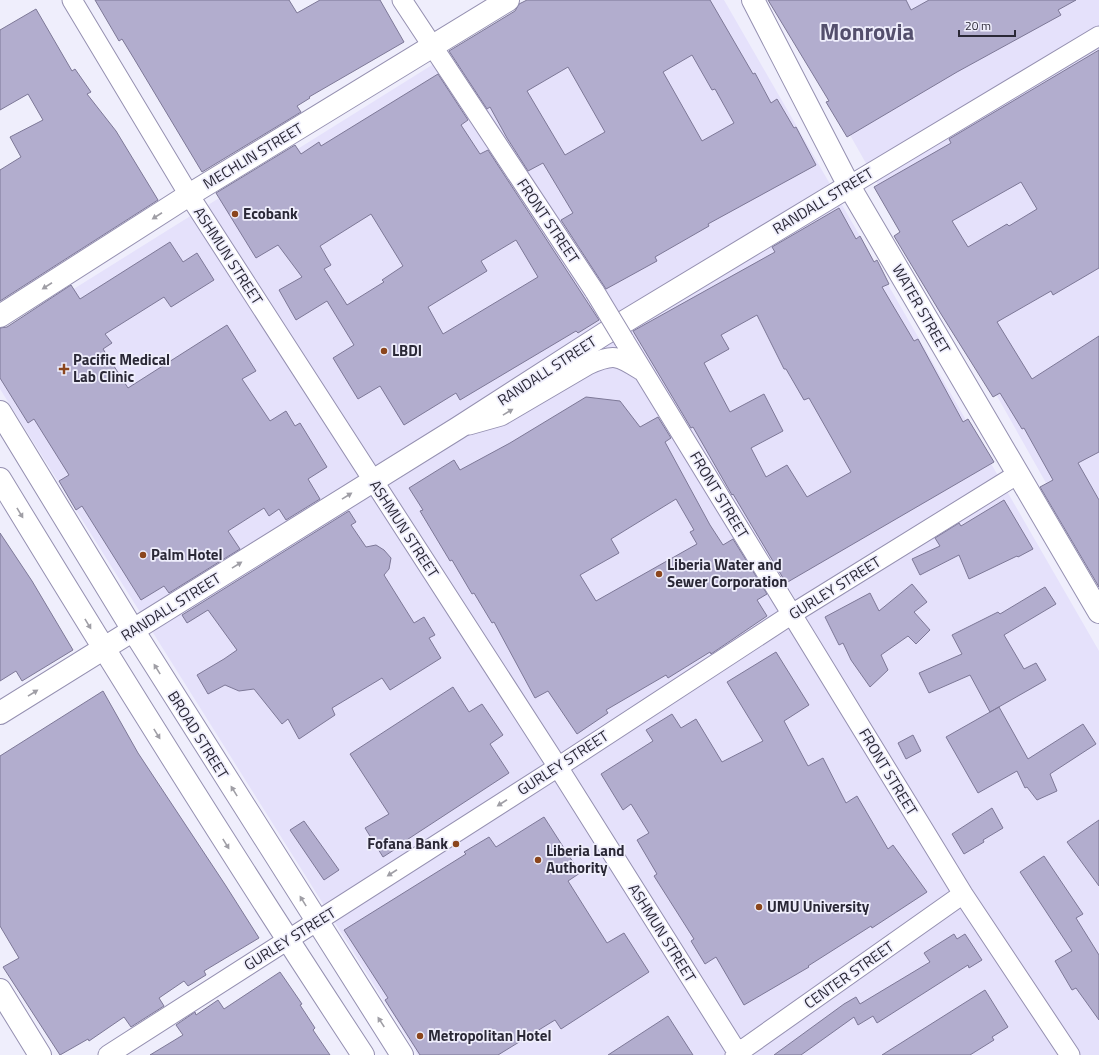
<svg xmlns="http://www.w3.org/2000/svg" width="1099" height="1055" font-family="'Titillium Web',sans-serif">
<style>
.built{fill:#e5e1fb}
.building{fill:#b2adce;stroke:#7d7897;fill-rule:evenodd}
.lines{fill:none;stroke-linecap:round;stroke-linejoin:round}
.minor-casing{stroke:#9590b1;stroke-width:21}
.tertiary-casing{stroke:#9590b1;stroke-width:24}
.minor{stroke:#fff;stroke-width:19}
.tertiary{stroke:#fff;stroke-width:22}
.minor-bridge-casing{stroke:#9590b1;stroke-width:21;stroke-linecap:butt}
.minor-bridge{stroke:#fff;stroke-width:19}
.oneway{fill:#9f9ea5}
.poi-dot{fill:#8b461d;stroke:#efeefc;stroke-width:1.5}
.labels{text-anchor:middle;stroke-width:3.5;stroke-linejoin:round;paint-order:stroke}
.street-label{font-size:15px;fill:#2a2836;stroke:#efeefc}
.poi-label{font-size:15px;font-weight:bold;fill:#2a2836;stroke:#efeefc;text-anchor:start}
.town-label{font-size:23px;font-weight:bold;fill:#544f6d;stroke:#efeefc}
</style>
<rect width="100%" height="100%" fill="#efeefc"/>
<path class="built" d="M536 0H724L1099 651V1055H418L0 389V335Z
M774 0H1099V577Z"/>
<path class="building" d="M95 0H289L297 13 320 0H380L404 42 309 97 310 98 297 106 301 112 202 172 133 57 122 39 119 41Z
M527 0H710L753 74 755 73 771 103 777 99 794 128 796 127 816 165 708 224 709 226 655 257 657 261 606 289 561 220 573 213 543 163 528 171 507 138 490 107 487 109 449 51 515 11 519 4ZM692 55 712 90 715 89 734 123 702 141 663 72ZM568 67 605 132 565 155 527 91Z
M768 0H906L911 10 929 0H1076L1058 10 1061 15 957 72 847 137 826 102 829 101Z
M36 9 72 71 75 69 91 92 87 94 116 131 158 200 0 301V170L21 157 10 137 43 120 28 94 0 110V30Z
M1099 50V268L1053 295 1051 291 997 322 1032 379 1099 336V452L1078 463 1099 500V587L1040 487 1053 480 1024 428 1022 429 1000 393 993 397 941 314 894 236 900 232 874 187 951 143 949 139ZM1021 182 1037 209 1009 226 1007 224 968 247 952 221Z
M438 74 468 120 461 125 480 154 488 150 599 320 578 333 576 331 460 400 456 393 404 425 380 386 358 399 333 358 354 345 327 301 296 320 279 290 302 277 278 245 256 258 216 193 295 145 301 154 319 142 321 146ZM371 214 403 266 382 280 384 282 347 305 324 269 331 265 320 246ZM516 240 538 277 443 334 428 307 487 271 481 261Z
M839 208 856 239 860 236 874 262 877 260 889 284 882 287 892 304 914 341 918 339 963 422 968 419 994 462 786 583 733 494 732 495 693 427 691 428 633 331 775 252 772 247ZM757 315 784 369H786L804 400 809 398 851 472 807 497 787 465 766 477 751 448 783 431 764 394 730 412 704 363 729 349 721 335Z
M170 242 183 262 197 253 214 280 171 307 164 297 105 334 112 343 103 349 128 388 227 325 256 371 242 379 270 421 286 411 295 426 300 423 327 467 308 479 320 499 286 520 279 509 269 516 264 508 228 531 240 549 169 593 164 586 141 600 82 506 76 510 59 481 69 475 34 419 28 423 0 378V328L7 327 71 285 80 299Z
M586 397 620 401 640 427 658 417 671 438 665 442 710 525 723 545 733 539 767 594 757 600 767 616 711 654 710 652 668 678 666 675 606 710 608 713 577 734 548 691 535 698 494 622 492 623 474 593 472 594 452 560 450 561 420 511 423 510 409 488 454 460 460 470 510 443ZM676 499 694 530 690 532 697 544 596 601 580 575 619 553 611 539Z
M1004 500 1033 549 1018 557 1017 556 969 579 959 555 920 575 912 559 940 546 935 538 959 523 961 526Z
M349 511 356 522 351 525 366 547 376 545 384 550 391 558 389 569 384 575 414 623 424 617 435 635 429 638 441 658 390 690 382 678 332 708 335 715 299 739 288 719 282 724 254 689 239 691 225 685 208 694 197 675 224 659 237 650 208 610 187 623 182 615Z
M0 533 32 581 73 650 22 681 16 671 0 681Z
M912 584 927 602 914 612 930 630 916 644 908 636 881 655 888 670 870 687 851 660 843 643 839 645 825 617 870 593 879 611Z
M1045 587 1056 604 1004 635 1024 669 1036 663 1046 680 990 712 970 675 929 693 919 673 962 654 952 635 998 612 1000 614Z
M776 652 809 705 784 721 808 766 823 758 846 803 857 796 888 849 893 845 927 892 872 928 871 926 808 966 809 967 744 1005 716 957 705 964 691 941 694 939 654 876 657 874 637 840 649 833 631 804 623 810 601 774 653 741 646 730 672 714 681 728 696 719 722 762 763 741 727 682Z
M453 687 469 712 482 704 503 735 490 744 509 773 396 847 397 848 383 857 365 828 389 814 350 754Z
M103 691 138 753 226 886 259 938 204 971 206 975 188 986 184 981 159 998 164 1006 131 1027 124 1017 89 1041 88 1039 60 1055 3 967 19 958 0 926V756Z
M999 707 1028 759 1083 724 1096 744 1050 774 1057 791 1037 800 1027 787 1025 788 1017 771 978 793 946 737Z
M913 735 921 751 906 759 898 743Z
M992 808 1003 828 983 840 984 842 964 854 952 834Z
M544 817 580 873 568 881 607 943 624 933 649 972 561 1029 555 1020 498 1055H420L385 1000 388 998 344 930 466 854 464 852 489 837 496 847Z
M1099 820V886L1067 842Z
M304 821 339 870 324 880 290 830Z
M1044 856 1083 914 1076 918 1099 955V1020L1076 988 1072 990 1055 961 1072 951 1020 872Z
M954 934 957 939 965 934 982 960 969 968 968 965 877 1023 873 1016 858 1025 854 1017 801 1055H774L844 1004 856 997 860 1004 930 962 924 953Z
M280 972 302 1004 300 1005 315 1028 313 1030 330 1055H150L183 1035 176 1025 195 1012 196 1015 218 1000 224 1009Z
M985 990 1008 1027 992 1037 994 1040 970 1055H882Z
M668 1016 693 1055H608Z"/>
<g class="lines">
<defs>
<path id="minor" d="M72 0 189 195 558 767 739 1055
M402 0 595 292
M849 186 1099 36
M624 340 963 894 1070 1055
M469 425 501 416 588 365C615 353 618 356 642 371
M108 1055 558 767 792 614 1018 474
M735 1055 963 894"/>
<path id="tertiary" d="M753 0 849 186 1099 612
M0 316 189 195 508 0
M0 412 133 630 402 1055
M0 479C118 673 238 865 363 1055
M0 713 458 428 604 334 849 186
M0 990 40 1055"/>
</defs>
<use href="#minor" class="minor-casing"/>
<use href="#tertiary" class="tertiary-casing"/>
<use href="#minor" class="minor"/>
<use href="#tertiary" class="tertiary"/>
<defs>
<path id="minor-bridge" d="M595 292 624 340"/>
</defs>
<use href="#minor-bridge" class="minor-bridge-casing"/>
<use href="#minor-bridge" class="minor-bridge"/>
</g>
<defs><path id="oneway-solid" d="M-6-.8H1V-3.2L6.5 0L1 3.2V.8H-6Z"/></defs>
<g class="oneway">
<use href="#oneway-solid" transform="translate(157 216) rotate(147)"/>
<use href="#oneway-solid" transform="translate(47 286) rotate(147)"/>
<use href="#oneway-solid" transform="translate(508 412) rotate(-31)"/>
<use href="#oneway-solid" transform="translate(347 496) rotate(-32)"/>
<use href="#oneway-solid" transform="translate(20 513) rotate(59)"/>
<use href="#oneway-solid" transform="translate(237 565) rotate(-32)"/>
<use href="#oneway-solid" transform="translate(88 624) rotate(59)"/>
<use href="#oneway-solid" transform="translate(157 669) rotate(-122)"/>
<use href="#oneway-solid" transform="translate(33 693) rotate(-32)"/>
<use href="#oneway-solid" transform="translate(157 734) rotate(58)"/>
<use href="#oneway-solid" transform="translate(234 791) rotate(-122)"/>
<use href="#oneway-solid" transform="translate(502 803) rotate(147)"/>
<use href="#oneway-solid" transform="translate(226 844) rotate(58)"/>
<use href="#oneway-solid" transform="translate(392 873) rotate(147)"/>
<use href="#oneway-solid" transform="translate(303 901) rotate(-122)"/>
<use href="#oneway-solid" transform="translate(381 1022) rotate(-123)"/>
</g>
<g class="poi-dot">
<circle cx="235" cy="214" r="4"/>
<circle cx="384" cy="351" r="4"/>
<path d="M62 363h4v4h4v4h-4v4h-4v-4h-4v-4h4z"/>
<circle cx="143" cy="555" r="4"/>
<circle cx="659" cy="574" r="4"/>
<circle cx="456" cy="844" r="4"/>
<circle cx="538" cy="860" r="4"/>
<circle cx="759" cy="907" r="4"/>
<circle cx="420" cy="1036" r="4"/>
</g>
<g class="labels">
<g class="street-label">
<text transform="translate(253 156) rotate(-31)" y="5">MECHLIN STREET</text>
<text transform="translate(823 201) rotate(-31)" y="5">RANDALL STREET</text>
<text transform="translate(548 221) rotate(56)" y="5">FRONT STREET</text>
<text transform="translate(228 256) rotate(57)" y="5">ASHMUN STREET</text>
<text transform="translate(921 309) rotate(60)" y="5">WATER STREET</text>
<text transform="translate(547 371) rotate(-33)" y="5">RANDALL STREET</text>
<text transform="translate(719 495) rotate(59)" y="5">FRONT STREET</text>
<text transform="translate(404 529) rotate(57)" y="5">ASHMUN STREET</text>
<text transform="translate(835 588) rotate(-32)" y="5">GURLEY STREET</text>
<text transform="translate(171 607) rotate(-32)" y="5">RANDALL STREET</text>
<text transform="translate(198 735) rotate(58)" y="5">BROAD STREET</text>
<text transform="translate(563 763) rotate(-33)" y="5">GURLEY STREET</text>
<text transform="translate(888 772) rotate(59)" y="5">FRONT STREET</text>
<text transform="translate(662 933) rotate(58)" y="5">ASHMUN STREET</text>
<text transform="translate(290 939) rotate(-32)" y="5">GURLEY STREET</text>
<text transform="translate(849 975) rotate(-35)" y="5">CENTER STREET</text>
</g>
<g class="poi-label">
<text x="243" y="219">Ecobank</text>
<text x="392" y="356">LBDI</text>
<text x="73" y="365">Pacific Medical<tspan x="73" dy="17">Lab Clinic</tspan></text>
<text x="151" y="560">Palm Hotel</text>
<text x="667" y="570">Liberia Water and<tspan x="667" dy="17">Sewer Corporation</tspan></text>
<text x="448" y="849" text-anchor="end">Fofana Bank</text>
<text x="546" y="856">Liberia Land<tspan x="546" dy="17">Authority</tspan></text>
<text x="767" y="912">UMU University</text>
<text x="428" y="1041">Metropolitan Hotel</text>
</g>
<g class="town-label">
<text x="867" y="40">Monrovia</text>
</g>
</g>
<path d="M959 30v6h56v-6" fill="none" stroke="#2a2836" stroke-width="2"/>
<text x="965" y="30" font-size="12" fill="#2a2836" stroke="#efeefc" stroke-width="3" paint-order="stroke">20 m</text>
</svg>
